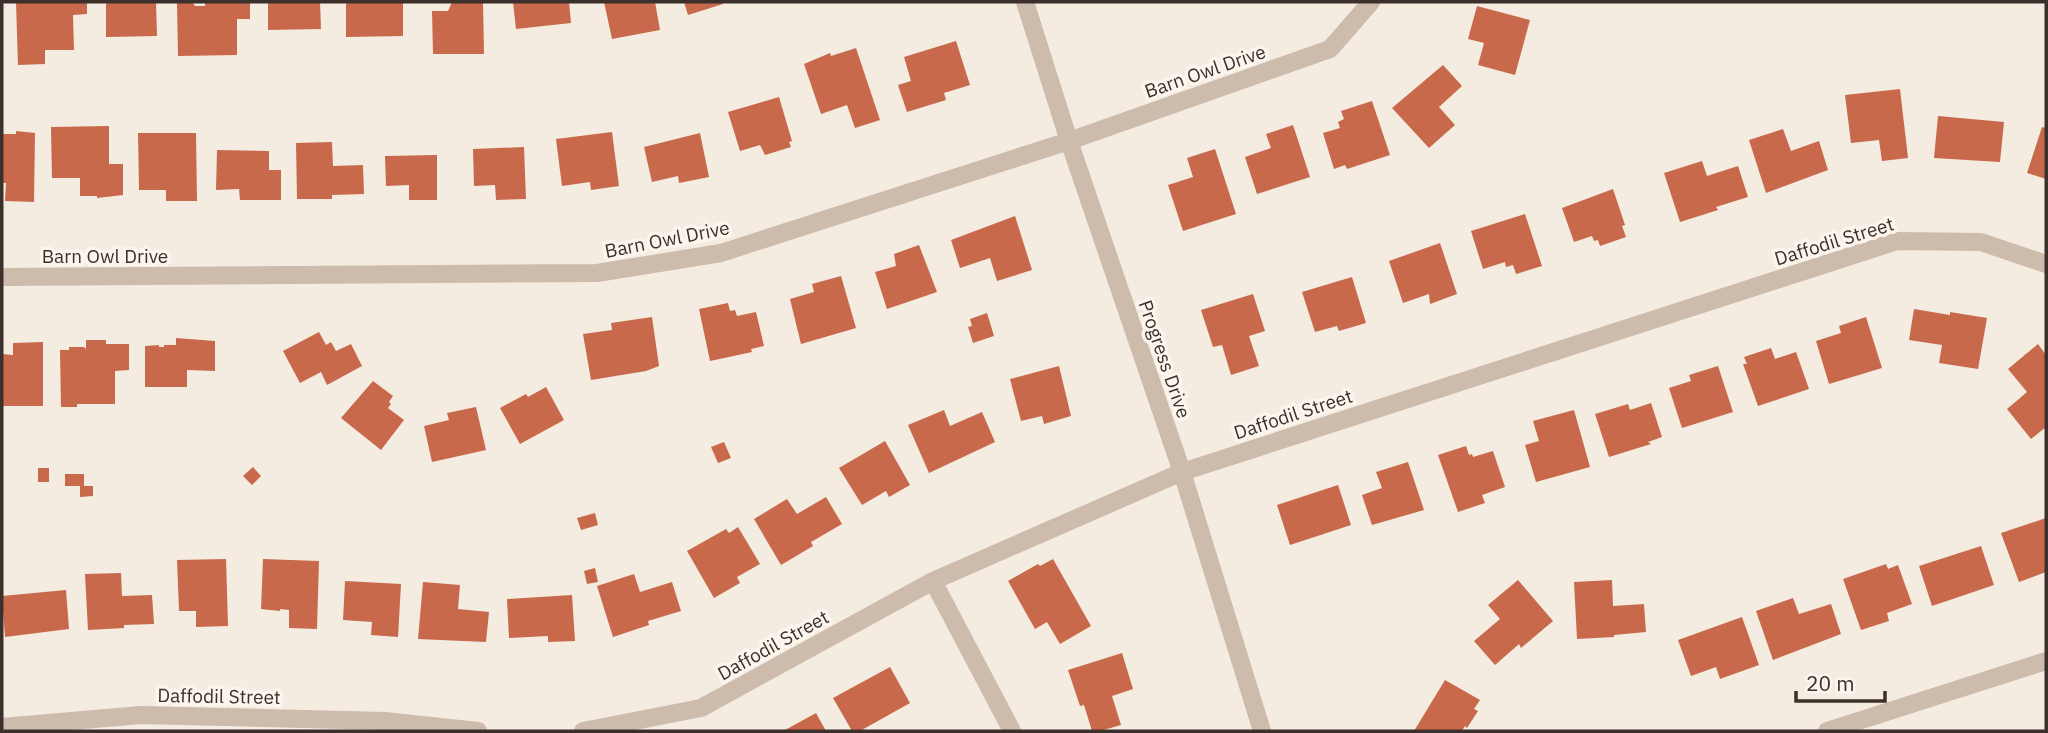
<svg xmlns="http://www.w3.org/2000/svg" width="2048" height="733" font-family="'IBM Plex Sans',sans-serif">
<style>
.building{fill:#c8694b}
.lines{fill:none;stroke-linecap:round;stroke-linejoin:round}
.street{stroke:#cdbbac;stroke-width:18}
.labels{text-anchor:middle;stroke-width:7;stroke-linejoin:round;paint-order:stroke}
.street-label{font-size:19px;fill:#3b302b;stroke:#fbf5ee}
</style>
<rect width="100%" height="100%" fill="#f4ebe1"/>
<path class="building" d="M16 2H87V14L73 15 74 50H45V64L18 65Z
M106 2H156L157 36 106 37Z
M180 2H192L195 6H205V2H250V19H237V55L178 56 177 3Z
M268 2H320L321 29 268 30Z
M346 2H403V36L346 37Z
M452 2H483L484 54H433L432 11H448Z
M513 2H569L571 23 516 29Z
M604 2H655L660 30 612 39Z
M684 2H723V4L688 15Z
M1477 6 1530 20 1515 75 1478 65 1484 43 1468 39Z
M956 41 970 85 944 93 946 100 907 112 898 85 911 81 904 57Z
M856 48 880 120 855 128 847 105 821 114 804 64 830 53 831 56Z
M1443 65 1462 86 1439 107 1455 125 1429 148 1392 108Z
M1900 89 1908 158 1882 161 1879 140 1851 143 1845 95Z
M779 97 792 141 789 142 791 147 765 155 760 145 740 151 728 112Z
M1372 101 1390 155 1347 169 1345 165 1334 169 1323 133 1340 128 1338 122 1344 119 1341 111Z
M1938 116 2004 122 2000 162 1934 158Z
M1293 125 1310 177 1257 194 1245 157 1271 148 1266 134Z
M109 126V164H123V195L97 198V196H80V178H52L51 127Z
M2042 127 2046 128V179L2027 173Z
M1783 129 1791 151 1819 141 1828 170 1766 193 1749 140Z
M16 131 35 133 34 202 5 201 6 183H2V134H16Z
M612 132 619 186 591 190 590 182 562 186 556 139Z
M138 133H196L197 201H166V190H139Z
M700 133 709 177 679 183 678 176 652 182 644 147Z
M332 142 333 166 363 165 364 194 332 195V199H297L296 143Z
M524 147 526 199 496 200 495 185 474 186 473 149Z
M1215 149 1236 214 1183 231 1168 185 1193 177 1187 158Z
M217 150 269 151V170H281V200H240L239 189 216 190Z
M437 155V200H409V185L386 186 385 156Z
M1702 161 1707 176 1738 166 1748 197 1716 207 1718 210 1680 222 1664 173Z
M1613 189 1625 225 1622 226 1626 237 1600 246 1598 240 1594 241 1592 236 1574 242 1562 208Z
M1525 214 1542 266 1516 274 1513 265 1506 267 1505 262 1483 269 1471 231Z
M1015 216 1032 270 997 281 990 258 960 268 951 240Z
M1440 243 1457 294 1430 304 1429 294 1403 303 1389 261Z
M919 245 937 292 887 309 875 272 896 266 894 254Z
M841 276 856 328 801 344 790 299 814 292 812 284Z
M1352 277 1366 323 1339 331 1337 326 1315 332 1302 292Z
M1253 294 1265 331 1249 336 1259 366 1231 375 1222 345 1213 347 1201 310Z
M728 303 730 311 735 310 737 316 756 312 764 346 751 349 752 352 710 361 699 309Z
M1914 309 1950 315V312L1987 318 1978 369 1939 363 1942 345 1909 340Z
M987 313 994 336 973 343 968 327 972 326 970 319Z
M652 317 659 366 646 371 591 380 583 334 612 330 611 323Z
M1866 317 1882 368 1829 384 1816 341 1841 333 1839 326Z
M319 332 326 345 331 342 336 351 351 344 362 366 327 385 321 372 300 383 283 351Z
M176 338 215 341V371L187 370V387H145V346L159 345V347H164V345H176Z
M86 340H106V344H129V370L115 371V404H77V407H61L60 350H69V347H84L86 349Z
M43 342V406H2V354L13 355V343Z
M2038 344 2046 355V427L2031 439 2007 409 2027 392 2008 369Z
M1771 348 1775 359 1796 352 1809 389 1758 406 1743 364H1747L1744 357Z
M1059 366 1071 416 1044 424 1042 416 1021 421 1010 379Z
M1718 366 1733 412 1682 428 1669 388 1691 381 1689 375Z
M373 381 393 396 389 402 391 404 388 408 404 420 381 450 341 418Z
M546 387 564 420 520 444 500 408 526 394 528 397Z
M1651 403 1662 437 1648 442 1651 444 1609 457 1595 414 1628 404 1630 410Z
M476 407 486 450 432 462 424 426 449 420 447 413Z
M944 410 950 426 982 412 995 442 929 473 908 425Z
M1574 410 1590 467 1536 482 1525 445 1539 441 1533 421Z
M885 441 910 485 889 497 886 491 862 505 839 468Z
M724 442 731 458 718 463 711 447Z
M1466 446 1469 455 1472 454 1473 457 1493 451 1505 487 1482 495 1485 503 1458 512 1438 455Z
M1408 462 1424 510 1372 525 1362 495 1382 488 1376 472Z
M253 467 261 476 252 485 243 476Z
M38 468H49V482H38Z
M65 474H84V486H93V496L80 497V486H65Z
M1338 485 1351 525 1290 545 1277 505Z
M826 497 842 524 811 542 813 546 781 565 754 519 787 499 797 514Z
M595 513 598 525 581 530 577 518Z
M2046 518V572L2019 582 2001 533Z
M738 527 760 564 737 577 740 583 714 598 687 551 726 529 729 533Z
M1981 546 1994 585 1932 606 1919 566Z
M226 559 228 626 196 627V611H179L177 560Z
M263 559 319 561 317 629 289 628V610L280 609V611L261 609Z
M1053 559 1091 626 1060 644 1047 622 1035 629 1008 581 1038 564 1040 566Z
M1886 564 1888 569 1898 565 1912 604 1887 613 1889 621 1861 630 1843 579Z
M595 568 598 582 587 584 584 571Z
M121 573 122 596 152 595 154 624 124 625V628L88 630 85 574Z
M634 574 640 592 672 582 681 611 648 621 649 625 613 637 597 586Z
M1518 580 1553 621 1521 648 1519 644 1495 665 1474 641 1500 619 1488 605Z
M1612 580 1613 606 1644 604 1646 632 1614 635V637L1577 639 1574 582Z
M345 581 401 584 398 637 371 635 372 622 343 620Z
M423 582 460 585 458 609 489 612 486 642 418 639Z
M66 590 69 629 5 637 2 596Z
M572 595 575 641 548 642V636L509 638 507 599Z
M1793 598 1799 614 1831 604 1841 634 1773 660 1756 611Z
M1742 617 1759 665 1720 679 1716 667 1691 676 1678 640Z
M1122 653 1133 689 1112 696 1121 725 1100 731H1092L1084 705 1080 706 1068 670Z
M890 667 910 703 860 731H852L833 698Z
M1445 680 1480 700 1474 709 1478 711 1467 728 1465 726 1462 731H1414Z
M816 713 826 731H786L785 730Z"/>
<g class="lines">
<path class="street" d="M1025 2 1069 141 1182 472 1262 731
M2 277 597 273 721 253 1069 141 1330 49 1371 2
M933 581 1012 731
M2 727 141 715 385 721 478 731
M583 731 701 708 933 581 1182 472 1897 241 1981 242 2046 264
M1827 731 2046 661"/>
</g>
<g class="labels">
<g class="street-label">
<text transform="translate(1205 71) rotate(-19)" y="7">Barn Owl Drive</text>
<text transform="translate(667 239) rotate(-11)" y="7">Barn Owl Drive</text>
<text transform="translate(1834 241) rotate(-17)" y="7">Daffodil Street</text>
<text x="105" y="263">Barn Owl Drive</text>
<text transform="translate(1165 359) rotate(71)" y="7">Progress Drive</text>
<text transform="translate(1293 414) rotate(-18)" y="7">Daffodil Street</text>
<text transform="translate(773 645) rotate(-29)" y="7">Daffodil Street</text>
<text transform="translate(219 696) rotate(1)" y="7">Daffodil Street</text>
</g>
</g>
<rect width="2048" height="733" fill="none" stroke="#3b302b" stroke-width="7"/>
<path d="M1796 691v10h89v-10" fill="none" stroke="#3b302b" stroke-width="3.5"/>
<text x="1806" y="691" font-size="21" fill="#3b302b" stroke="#fbf5ee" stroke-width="5" paint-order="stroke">20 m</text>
</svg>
